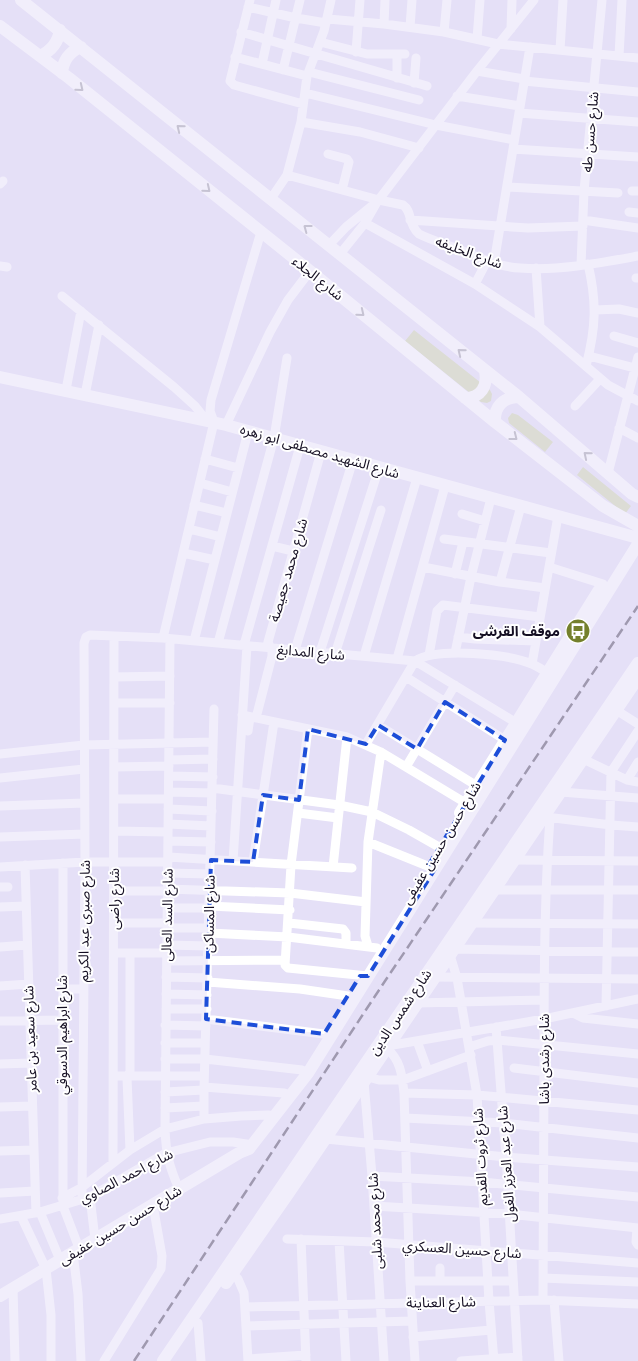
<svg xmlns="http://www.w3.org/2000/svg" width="638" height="1361" font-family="Raleway,'Noto Sans Arabic',sans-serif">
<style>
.green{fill:#d0d8ac}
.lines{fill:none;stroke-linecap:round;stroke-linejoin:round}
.street{stroke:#fff;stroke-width:9}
.secondary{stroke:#fff;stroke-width:12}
.rail{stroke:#494358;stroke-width:2.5;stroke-dasharray:10 5;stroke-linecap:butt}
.oneway{stroke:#a19fa7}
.marked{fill:none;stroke:#1d4ed8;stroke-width:4;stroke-dasharray:10 6;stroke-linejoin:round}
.labels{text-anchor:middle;stroke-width:4;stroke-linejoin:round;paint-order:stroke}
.street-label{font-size:14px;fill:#150f23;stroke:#fff}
.poi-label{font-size:14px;font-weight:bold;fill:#150f23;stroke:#fff;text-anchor:end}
</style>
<rect width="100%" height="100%" fill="#e5e0f7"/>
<path class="green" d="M414 330 490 390 492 394 491 401 487 403 481 402 405 341Z
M512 413 518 415 553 442 545 452 509 423 508 418Z
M583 467 631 506 625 514 577 475Z"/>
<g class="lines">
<path class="street" d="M250 0 230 81 234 85 303 104
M248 7 296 18 326 23
M328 19 384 24 444 32 498 44 638 58
M384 24 385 0
M410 27 412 0
M511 29 512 0
M241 32 427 86
M444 32 447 0
M477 39 480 0
M320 42 367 54H405
M560 50 563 0
M356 52 360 0
M619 56 622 0
M235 57 307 76
M262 64 276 0
M283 70 300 0
M477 71 524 79
M309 72 419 100
M397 78V55
M524 81 638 92
M414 83 416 58
M305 93 436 125 514 140
M457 96 520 106
M519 113 638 122
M301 122 360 132 419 148
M513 149 638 157
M328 154 347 159 349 162 342 190
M287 175 379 200 403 205C413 212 407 223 419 234 431 240 445 244 458 249 478 257 498 267 520 268 559 271 600 263 638 256
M0 184 3 181
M507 187 618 193
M632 191H638
M270 200 287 175 301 122 307 76 324 31 331 0
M629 212 638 213
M410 220 528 228 583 226
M583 220 638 228
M365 223 475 284 540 327 608 385 638 401
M329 245 346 227 373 205
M340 254 365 223 377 202 477 71 534 0
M494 263 530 47
M581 265 584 191 602 0
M0 266 7 267
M536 268 540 327
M636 278H638
M475 284 487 261
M62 296 174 387 195 406 206 420
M595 310 619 309 638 313
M614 336 638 343
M589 356 638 369
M586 366C596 328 597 302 588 264
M66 390 81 311
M85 395 99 325
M575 406 600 379
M226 425 270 332 288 300 310 271
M619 428 638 438
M205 459 238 468
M608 473 638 357
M200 483 232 492
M194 505 227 513
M462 514 485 521
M189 529 221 537
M444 539 551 553
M272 546 293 551
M183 553 215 560
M423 567 500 582 545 588
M549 567 603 584
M455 574 463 542
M500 582 521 506
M458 637 475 639 536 641
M163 638 214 422 210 411 211 400 261 232
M170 639 165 1129C166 1154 169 1166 179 1189
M194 641 248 432
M218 643 274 438 287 358
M244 645 300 446
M295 650 353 460
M320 652 379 468
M455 653 471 577 491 498
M335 654 381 510
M429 655 437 611 443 605 540 617
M364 656 417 478
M397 659 445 486
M415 661C438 647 508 654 532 664 539 667 546 672 552 676
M532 664 558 516
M114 677 170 676
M406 677 505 740
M114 703H170
M616 710 638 724
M242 715 347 737 381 752 469 805
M256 718 272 656V651L268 642 321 452
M378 725 482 789
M308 729 291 865 285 965 288 968 368 976
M248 731 250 717
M366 744 415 661
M0 754 84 745 213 742
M583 759 627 780 638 782
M169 760 213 759
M114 767 169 766
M406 767 455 685
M169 776 213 777
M0 778 84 769
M627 780 638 762
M212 788 339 805 372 812 409 830 446 851
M169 792 212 793
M561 792 638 798
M114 799H168
M0 806 84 803
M168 809 212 811
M298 813 338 818
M546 817 611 825 638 827
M168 824 211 826
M114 831 168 832
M0 837 85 834
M168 841 211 842
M368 842 435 869
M168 857 352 868
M515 860 638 861
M233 861 247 646
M253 862 274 722
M63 863V1206L79 1248
M25 865 36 1213
M0 867 85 862H168
M333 867 347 737
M168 873 210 874
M0 887H8
M167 889 290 893 366 902
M495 890H638
M114 891H167
M209 906 290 910
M0 907 26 906
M167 908H209
M114 923H167
M289 923 343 929 346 933V944
M472 923 638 924
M167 928H209
M209 933 288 937 377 948
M167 945 208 946
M368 946 365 936 368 842 381 752
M0 947 27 945
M454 949 638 952
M114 953H167
M130 953V1071L127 1078 130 1150
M450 955 457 978 477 1095 489 1301 494 1361
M167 961 285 960
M166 977 208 978
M435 977 638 979
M208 982 300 989 348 996
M0 986 29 984
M62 989H83
M166 994 207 995
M417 1003 544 1000
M606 1006 611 772 638 731
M166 1009H207
M573 1013 583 1018 638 1024
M206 1019 324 1034
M0 1021 62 1020
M165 1025 206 1026
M496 1027 506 1157 518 1361
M417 1041 428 1071
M165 1043H205
M387 1046 544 1019 638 999
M469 1047 488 1041 498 1040 638 1054
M387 1049C401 1060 402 1076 404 1093L410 1281 415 1361
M165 1059H205L302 1070 308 1073
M0 1064 31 1063
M514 1068 638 1083
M114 1076H204
M368 1077 379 1080H403L471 1055
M364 1082 372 1176 384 1361
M204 1087 284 1093 291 1096
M165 1092 204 1090
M404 1093 477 1095 638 1110
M0 1107 32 1106
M165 1108 204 1106
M405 1118 504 1123 638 1138
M204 1119V1090L214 709
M326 1139 506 1157 638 1167
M0 1151 34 1150
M113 1162 114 636
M372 1176 482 1182 638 1197
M0 1193 35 1191
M90 1197 95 1239
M62 1198 81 1188 130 1150 165 1129 204 1119 241 1116 268 1115 275 1116
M82 1200 85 862 84 643 86 637 90 635 163 638 415 661 520 725
M374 1206 509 1214 638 1228
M40 1212 60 1260
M21 1216 46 1269 51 1315V1361
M0 1219 40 1212 90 1197 166 1153 210 1142H233L253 1145
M637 1228 636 1242 638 1245
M287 1239 376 1242 638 1263
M301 1239 306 1361
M339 1241 346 1361
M73 1253 78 1294 81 1361
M440 1268V1281
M230 1271 238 1279 244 1293 248 1361
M543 1278 638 1282
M410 1281H513
M13 1288 15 1361
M543 1300C543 1224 544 1148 544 1072 544 987 544 902 550 818
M554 1300 559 1361
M245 1307 543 1300 638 1304
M198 1323 201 1361
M246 1326 412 1321
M413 1337 491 1330
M248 1359 306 1355
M104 1361 161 1269 162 1256 153 1205
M461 1361 518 1357"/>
<path class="secondary" d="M21 0 519 397 632 494 638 497
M0 26 69 78 310 271 495 422 603 506 638 526
M40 56C51 51 58 43 60 30
M62 73C63 60 69 52 81 47
M0 377 226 425 638 538
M465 398C481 398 488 386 485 371
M495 422C494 407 503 397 519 397
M460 813 599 590
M226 1283 288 1194 638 678
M0 1296 239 1153 249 1149 308 1073 638 544
M163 1361 638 663"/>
<path class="rail" d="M134 1361 385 981 638 606"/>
</g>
<defs><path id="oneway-chevron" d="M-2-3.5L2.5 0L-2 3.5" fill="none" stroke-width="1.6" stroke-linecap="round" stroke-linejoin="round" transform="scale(1.25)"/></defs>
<g class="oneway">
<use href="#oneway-chevron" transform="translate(80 88) rotate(39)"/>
<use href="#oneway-chevron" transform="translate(180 128) rotate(-141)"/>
<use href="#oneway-chevron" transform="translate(207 189) rotate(39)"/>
<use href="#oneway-chevron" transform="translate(307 228) rotate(-143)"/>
<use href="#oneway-chevron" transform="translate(361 313) rotate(39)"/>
<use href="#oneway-chevron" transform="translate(461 352) rotate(-141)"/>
<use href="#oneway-chevron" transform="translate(514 437) rotate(38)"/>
<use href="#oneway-chevron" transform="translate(587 455) rotate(-140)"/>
</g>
<path d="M0 0H638V1361H0ZM445 702 505 740 428 866 435 869 368 976H360L324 1034 206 1019 211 860 253 862 263 795 299 800 308 729 366 744 378 725 417 749Z" fill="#e5e0f7" fill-opacity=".55" fill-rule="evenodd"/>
<path class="marked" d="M445 702 505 740 428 866 435 869 368 976H360L324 1034 206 1019 211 860 253 862 263 795 299 800 308 729 366 744 378 725 417 749Z"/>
<defs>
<symbol id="bus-disc" viewBox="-11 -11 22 22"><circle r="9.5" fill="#74802c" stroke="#fff"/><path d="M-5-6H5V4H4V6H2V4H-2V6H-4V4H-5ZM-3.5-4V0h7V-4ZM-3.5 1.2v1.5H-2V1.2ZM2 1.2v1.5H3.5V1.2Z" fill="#fff"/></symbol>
</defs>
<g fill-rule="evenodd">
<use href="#bus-disc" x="564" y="617" width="28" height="28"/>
</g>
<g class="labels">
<g class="street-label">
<text transform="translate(590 132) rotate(-85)" y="5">شارع حسن طه</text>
<text transform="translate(469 252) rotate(20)" y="5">شارع الخليفه</text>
<text transform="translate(318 278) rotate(39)" y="5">شارع الجلاء</text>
<text transform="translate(320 451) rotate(16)" y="5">شارع الشهيد مصطفى ابو زهره</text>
<text transform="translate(288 570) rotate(-74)" y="5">شارع محمد جعيصة</text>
<text transform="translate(311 652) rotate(5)" y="5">شارع المدابغ</text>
<text transform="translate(441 843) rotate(-59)" y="5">شارع حسن حسين عفيفى</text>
<text transform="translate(114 899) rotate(-90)" y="5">شارع راضى</text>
<text transform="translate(209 914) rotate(-89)" y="5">شارع المساكن</text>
<text transform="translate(167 915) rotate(-89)" y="5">شارع السد العالى</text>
<text transform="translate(84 921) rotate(-89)" y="5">شارع صبرى عبد الكريم</text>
<text transform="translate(400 1012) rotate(-56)" y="5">شارع شمس الدين</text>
<text transform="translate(62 1035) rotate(-90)" y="5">شارع ابراهيم الدسوقي</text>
<text transform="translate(30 1039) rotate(-92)" y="5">شارع سعيد بن عامر</text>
<text transform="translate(544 1059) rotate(-90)" y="5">شارع رشدى باشا</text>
<text transform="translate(480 1157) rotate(-93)" y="5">شارع ثروت القديم</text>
<text transform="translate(506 1164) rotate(-94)" y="5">شارع عبد العزيز الغول</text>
<text transform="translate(126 1176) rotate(-27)" y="5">شارع احمد الصاوي</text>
<text transform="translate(375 1221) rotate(-93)" y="5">شارع محمد شلبى</text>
<text transform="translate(120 1225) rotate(-31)" y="5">شارع حسن حسين عفيفى</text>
<text transform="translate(462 1249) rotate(4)" y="5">شارع حسين العسكري</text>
<text transform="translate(441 1302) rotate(-1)" y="5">شارع العناينة</text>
</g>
<g class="poi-label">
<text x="560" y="636">موقف القرشى</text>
</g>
</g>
</svg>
